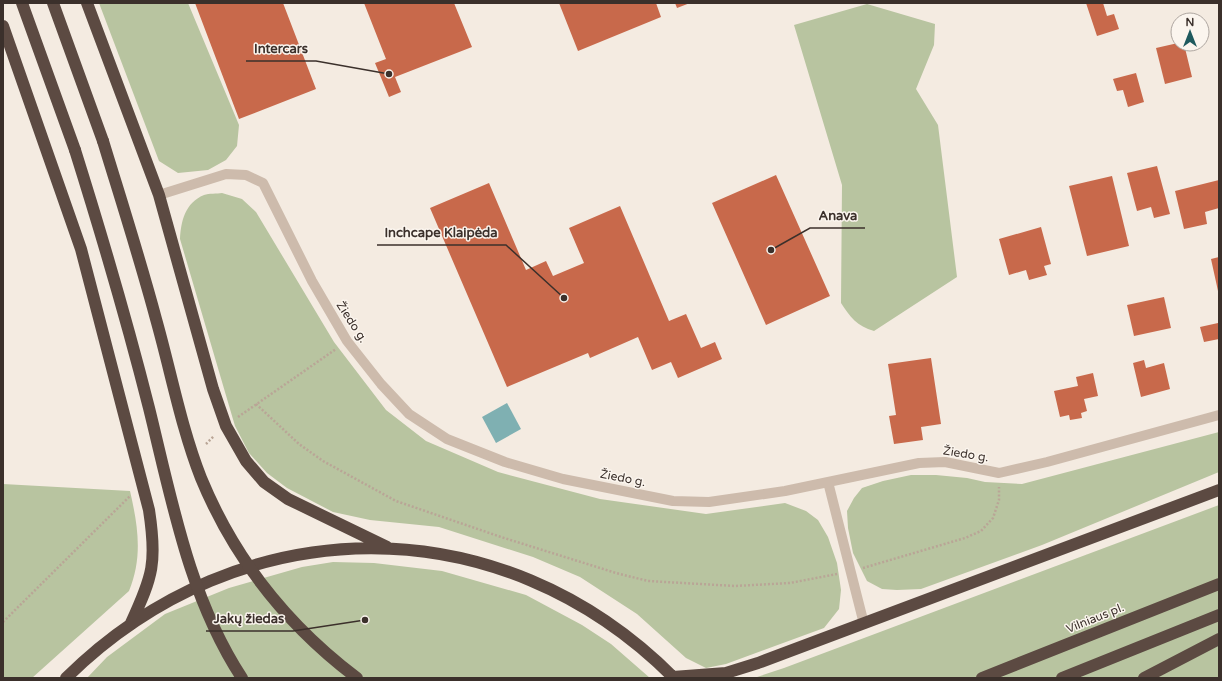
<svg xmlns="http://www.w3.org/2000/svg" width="1222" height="681" font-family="'Varela Round',sans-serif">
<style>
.green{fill:#b8c4a0}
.water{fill:#7fb0b2}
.building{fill:#c8694b}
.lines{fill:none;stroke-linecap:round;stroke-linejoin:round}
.path{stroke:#b9a596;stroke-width:2.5;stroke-dasharray:2 2;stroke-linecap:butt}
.minor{stroke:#cdbbac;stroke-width:10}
.highway{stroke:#5c4a42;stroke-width:12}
.highway-bridge{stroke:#5c4a42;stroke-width:12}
.labels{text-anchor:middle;stroke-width:3;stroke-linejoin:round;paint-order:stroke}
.street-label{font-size:12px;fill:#3b302b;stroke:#fbf5ee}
.leader{fill:none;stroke:#3b302b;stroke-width:1.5}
.callout-dot{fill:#3b302b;stroke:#fbf5ee;stroke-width:1.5}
.callout-label{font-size:13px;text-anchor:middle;font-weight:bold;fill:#3b302b;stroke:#fbf5ee;stroke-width:3;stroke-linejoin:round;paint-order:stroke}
</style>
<rect width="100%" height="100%" fill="#f4ebe1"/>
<path class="green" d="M99 3H188L239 125 237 146 226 160 208 170 178 173 159 161Z
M867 4 935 24 934 45 916 89 938 125 957 277 874 331C857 326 850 317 841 303L842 185 794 25Z
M222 193 242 199 256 212 334 342 386 410 426 441 498 472 600 499 706 514 785 503 806 511 818 520 828 537 837 563 841 590 839 609 824 628 726 664 706 668 686 658 637 614 580 577 533 557 439 527 370 520 333 512 287 488 267 473 249 453 235 426 180 239C181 221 185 203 204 195 209 193 217 194 222 193Z
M1219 432V472L1042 545 921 589 897 590 882 589 867 581 853 553 848 528 847 511 854 498 862 488 883 481 911 475H936L967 478 985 482 1022 484Z
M3 484 130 491C138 526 143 557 129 591L32 678H3Z
M1219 505V678H754L784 668Z
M333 562 374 563 442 571 526 595 582 625 611 644 650 678H87L107 657 165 614 229 588 302 567Z"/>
<path class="water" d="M507 403 521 429 496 443 482 417Z"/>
<path class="building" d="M195 3H283L316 89 239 119Z
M364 3H454L472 47 395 77 401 92 389 97 375 63 386 59Z
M559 3H656L661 17 578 51Z
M675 3H690L677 8Z
M1086 3H1103L1107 16 1114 14 1119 29 1097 36Z
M1178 43 1184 44 1192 77 1165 84 1156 48Z
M1136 73 1144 102 1128 107 1123 90 1117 91 1113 79Z
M1157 166 1170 214 1154 218 1151 207 1137 211 1127 173Z
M776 175 830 296 766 325 712 203Z
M1112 176 1129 246 1087 256 1069 186Z
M1219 180V208L1205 212 1207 224 1184 229 1175 191Z
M489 183 526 270 546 261 553 276 584 263 569 228 620 206 669 321 686 314 701 348 715 342 722 359 678 378 671 362 652 370 638 337 590 358 588 353 507 387 430 208Z
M1041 227 1051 264 1044 266 1047 275 1029 280 1026 270 1009 275 999 239Z
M1219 257V291H1218L1211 259Z
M1164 297 1171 328 1134 336 1127 305Z
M1218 323 1219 339 1204 342 1200 327Z
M931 358 941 424 921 427 923 440 894 444 889 416 896 415 888 364Z
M1144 360 1146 368 1164 363 1170 389 1141 397 1133 363Z
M1093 373 1098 396 1084 399 1087 411 1081 413 1082 418 1070 420 1069 415 1060 417 1054 391 1078 386 1076 377Z"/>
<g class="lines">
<path class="path" d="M256 404 299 444 323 461 396 501 501 537 616 573 648 581 735 586 790 583 837 574
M238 417 336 349
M206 444 214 436
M863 568 965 538 981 531 993 518 999 500V487
M3 622 130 496"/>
<path class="minor" d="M159 195 226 174 246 175 263 183 312 281 347 341 381 384 409 414 447 439 505 462 563 479 673 501 709 502 785 491 919 463 945 462 999 473 1047 462 1219 415
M828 482 864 624"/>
<path class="highway" d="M22 3 75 150
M53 3 103 141
M87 3 159 195 213 389 226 426 246 461 264 482 288 499 387 547
M3 26 81 249 149 510C157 562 153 576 131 623
M673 677 726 673 758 663 1219 490
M66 678C240 506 501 504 674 678
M982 678 1219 584
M1062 678 1219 615
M1144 678 1219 639"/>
<path class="highway-bridge" d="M103 141C121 200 140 259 156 319 171 372 181 427 201 478 234 558 288 626 357 678
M75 150C102 236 127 321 149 408 172 501 189 597 242 678"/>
</g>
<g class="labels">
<g class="street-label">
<text transform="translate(352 322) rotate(57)" y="4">Žiedo g.</text>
<text transform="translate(966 454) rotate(9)" y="4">Žiedo g.</text>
<text transform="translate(623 478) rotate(11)" y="4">Žiedo g.</text>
<text transform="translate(1095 618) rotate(-22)" y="4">Vilniaus pl.</text>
</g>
</g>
<path class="leader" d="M389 74L316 61H246M771 250L810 228H865M564 298L506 245H377M365 620L293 631H206"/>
<g class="callout-dot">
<circle cx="389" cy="74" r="4"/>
<circle cx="771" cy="250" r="4"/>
<circle cx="564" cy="298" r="4"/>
<circle cx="365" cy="620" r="4"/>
</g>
<g class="callout-label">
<text x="281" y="53">Intercars</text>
<text x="838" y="220">Anava</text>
<text x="441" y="237">Inchcape Klaipėda</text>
<text x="249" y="623">Jakų žiedas</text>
</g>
<rect width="1222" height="681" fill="none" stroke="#3b302b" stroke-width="8"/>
<g transform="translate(1190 32)"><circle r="19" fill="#fbf5ee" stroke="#aea6a0"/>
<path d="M0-3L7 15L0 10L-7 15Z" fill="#1f5a5e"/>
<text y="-6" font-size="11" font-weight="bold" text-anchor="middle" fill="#3b302b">N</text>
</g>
</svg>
